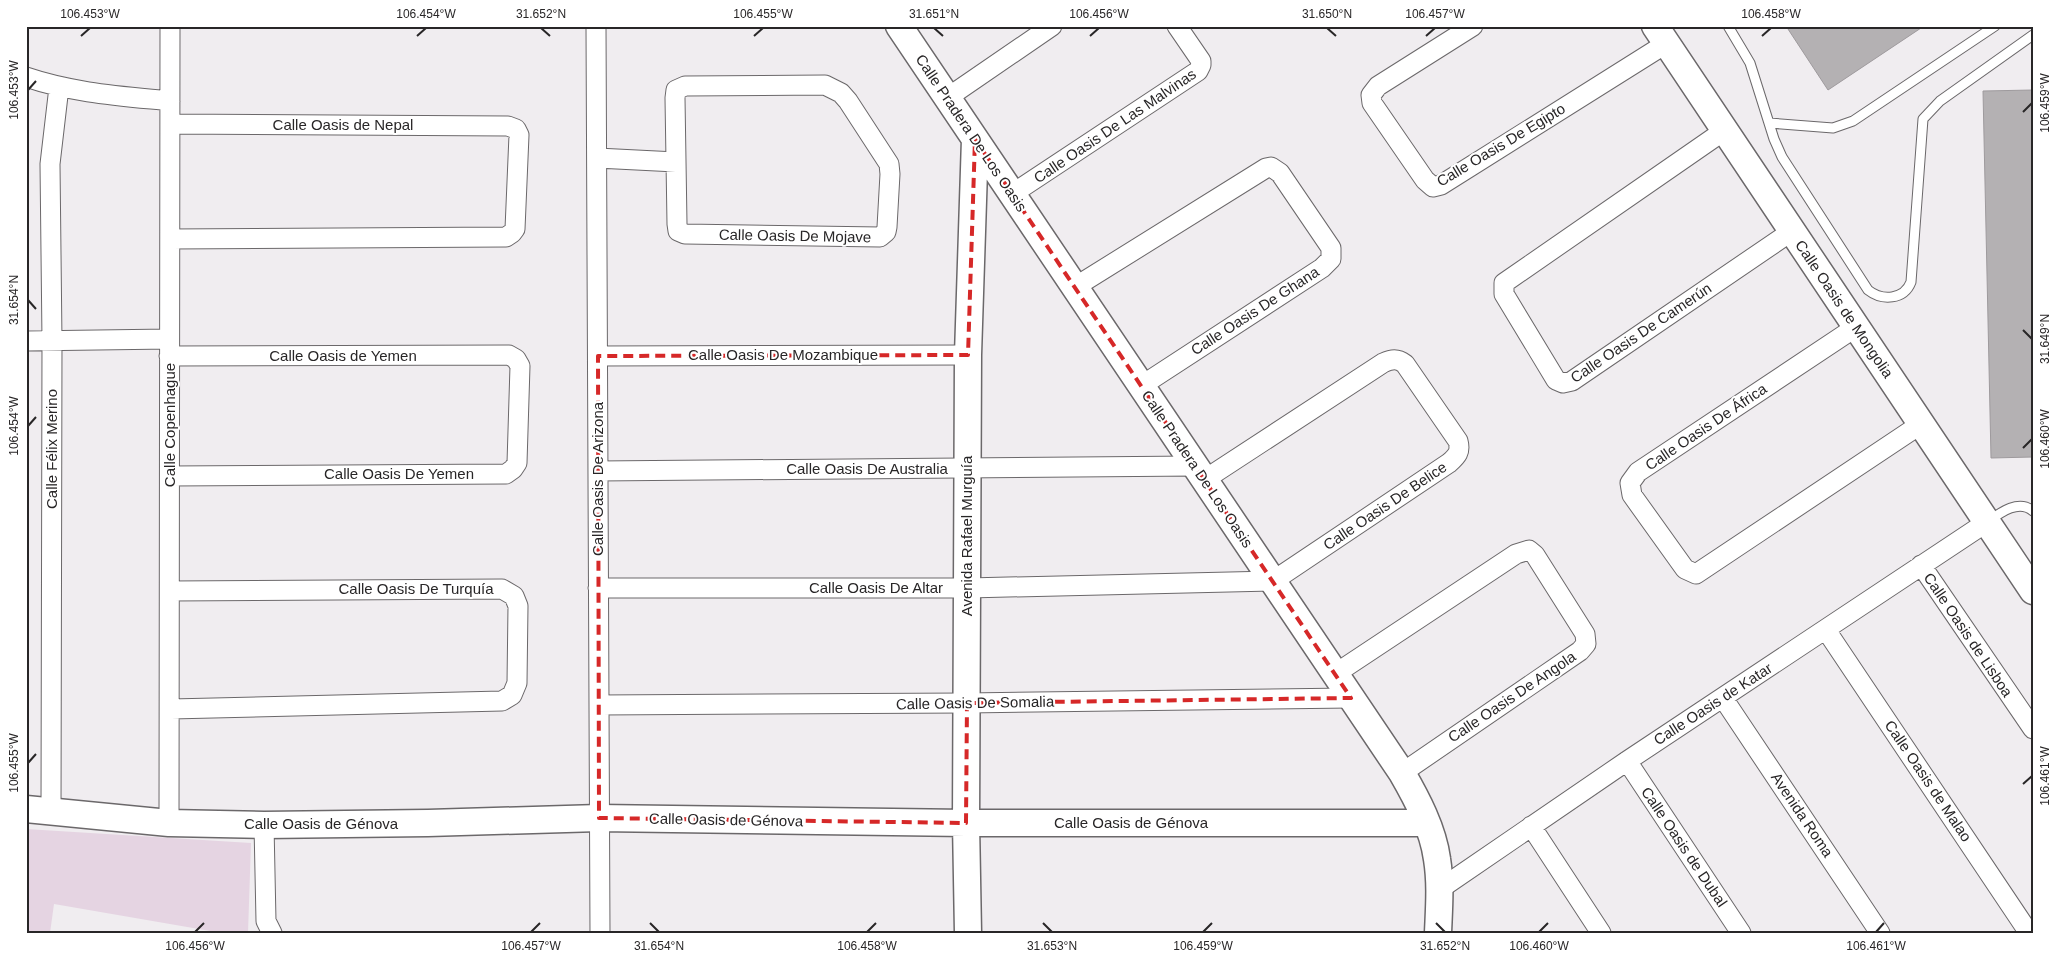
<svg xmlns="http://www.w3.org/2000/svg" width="2059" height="959" font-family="Arial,sans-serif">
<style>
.green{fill:#e5d4e2}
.building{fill:#b4b1b3;stroke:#9e9a9d}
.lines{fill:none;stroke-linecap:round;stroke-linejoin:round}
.lane-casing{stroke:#6b686a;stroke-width:11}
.street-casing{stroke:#6b686a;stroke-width:21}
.secondary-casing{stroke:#6b686a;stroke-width:29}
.lane{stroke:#fff;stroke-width:9}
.street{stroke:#fff;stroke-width:19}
.secondary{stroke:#fff;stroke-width:26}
.marked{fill:none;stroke:#d62828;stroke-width:4;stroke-dasharray:10 6;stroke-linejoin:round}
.ticks{fill:none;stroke:#282627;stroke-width:2}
.labels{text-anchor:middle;stroke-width:4;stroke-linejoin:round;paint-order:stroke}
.street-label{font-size:15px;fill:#282627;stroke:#fff}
.neatline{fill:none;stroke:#282627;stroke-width:2}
.ticks-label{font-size:12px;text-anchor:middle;fill:#282627}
</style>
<rect width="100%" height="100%" fill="#f0edf0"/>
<path class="green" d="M26 829 251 843 248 933H222L54 904 50 933H26Z"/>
<path class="building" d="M1786 26H1924L1828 90Z
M2033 90V457L1991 458 1983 91Z"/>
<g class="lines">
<defs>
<path id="lane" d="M1728 26 1750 63 1774 139 1782 157 1868 290C1882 301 1904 300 1911 282L1923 119 1940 101 2033 35
M1769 123 1833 128 1853 121 1995 26
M1989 521C2001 512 2019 499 2033 511"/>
<path id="street" d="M596 26 600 933
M1473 26 1378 86 1371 95 1372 103 1425 180 1433 187 1441 185 1667 43
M26 77C73 93 121 96 170 101
M825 85 841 93 848 101 889 164 890 174 887 227 886 232 880 237 685 234 678 231 677 224 675 98 676 90 685 86Z
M947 98 1052 26
M170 124 508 126 516 129 519 135 515 229 512 233 506 237 170 239
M1725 130 1504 283V294L1556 380 1563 383 1572 381 1792 231
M597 158 676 162
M1012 194 1198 71 1201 65V61L1177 26
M1075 287 1266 168 1271 167 1280 173 1331 248V259L1322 268 1141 386
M1856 327 1638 472 1630 483 1632 495 1685 569 1696 574 1921 424
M26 341 169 339
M169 356 509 355 516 359 520 366 517 463 513 469 506 474 170 476
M598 356 968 355
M598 471 1195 466
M1921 565 2033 729
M598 588H968L1273 581 1449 463C1457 456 1461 452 1458 441L1405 364C1397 358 1392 359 1383 363L1204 480
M170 591 502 589 514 596 518 606 517 683 512 695 502 701 171 709
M1826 630 2029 933
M1335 674 1516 554 1529 550 1535 555 1585 634 1586 644 1580 651 1402 773
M1723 698 1880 933
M599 705 967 703 1351 698
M1627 761 1741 933
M51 812 52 341 50 164 59 87
M169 823 170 26
M264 825 266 921 272 933
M1531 826 1601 933
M1440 889 1627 761 1987 522"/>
<path id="secondary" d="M899 26 1402 773C1417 799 1433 829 1437 859 1441 884 1439 908 1438 933
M1655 26 2033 591
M26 809 169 823 264 825 428 823 599 818 966 823H1427
M968 933 966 823 968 355 975 139"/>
</defs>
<use href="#lane" class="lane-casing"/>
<use href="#street" class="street-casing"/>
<use href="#secondary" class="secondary-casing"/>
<use href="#lane" class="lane"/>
<use href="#street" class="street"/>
<use href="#secondary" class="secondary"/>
</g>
<path class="marked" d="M975 139 1351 698 967 703 966 823 599 818 598 356 968 355Z"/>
<path class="ticks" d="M541 28 550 36M934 28 943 36M1327 28 1336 36M81 36 90 28M417 36 426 28M754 36 763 28M1090 36 1099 28M1426 36 1435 28M1762 36 1771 28M28 90 36 81M2023 112 2032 103M28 300 36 309M2023 330 2032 339M28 426 36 417M2023 448 2032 439M28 763 36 754M2023 784 2032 776M650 923 659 932M1043 923 1052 932M1436 923 1445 932M195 932 204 923M531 932 540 923M867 932 876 923M1203 932 1212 923M1539 932 1548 923M1876 932 1884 923"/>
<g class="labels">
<g class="street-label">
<text x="343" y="130">Calle Oasis de Nepal</text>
<text transform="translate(1115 126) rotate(-34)" y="5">Calle Oasis De Las Malvinas</text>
<text transform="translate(971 133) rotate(56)" y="5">Calle Pradera De Los Oasis</text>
<text transform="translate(1501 145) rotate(-31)" y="5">Calle Oasis De Egipto</text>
<text transform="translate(795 236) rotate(1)" y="5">Calle Oasis De Mojave</text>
<text transform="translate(1844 309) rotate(56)" y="5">Calle Oasis de Mongolia</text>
<text transform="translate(1255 311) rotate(-33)" y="5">Calle Oasis De Ghana</text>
<text transform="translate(1641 333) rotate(-34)" y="5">Calle Oasis De Camerún</text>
<text x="783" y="360">Calle Oasis De Mozambique</text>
<text x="343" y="361">Calle Oasis de Yemen</text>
<text transform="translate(170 425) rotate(-90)" y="5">Calle Copenhague</text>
<text transform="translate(1706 427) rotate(-34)" y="5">Calle Oasis De África</text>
<text transform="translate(52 449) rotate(-90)" y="5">Calle Félix Merino</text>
<text x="867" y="474">Calle Oasis De Australia</text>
<text transform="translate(1197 469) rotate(56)" y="5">Calle Pradera De Los Oasis</text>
<text x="399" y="479">Calle Oasis De Yemen</text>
<text transform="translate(598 479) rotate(-90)" y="5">Calle Oasis De Arizona</text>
<text transform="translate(1385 506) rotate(-34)" y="5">Calle Oasis De Belice</text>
<text transform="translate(967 536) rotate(-90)" y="5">Avenida Rafael Murguía</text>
<text x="876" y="593">Calle Oasis De Altar</text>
<text x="416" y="594">Calle Oasis De Turquía</text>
<text transform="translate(1968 635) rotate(56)" y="5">Calle Oasis de Lisboa</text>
<text transform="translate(1512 697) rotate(-34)" y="5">Calle Oasis De Angola</text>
<text transform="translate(975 703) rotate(-1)" y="5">Calle Oasis De Somalia</text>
<text transform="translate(1713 704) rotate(-33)" y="5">Calle Oasis de Katar</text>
<text transform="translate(1928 781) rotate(56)" y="5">Calle Oasis de Malao</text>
<text transform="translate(1802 815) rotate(56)" y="5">Avenida Roma</text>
<text transform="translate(726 820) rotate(1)" y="5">Calle Oasis de Génova</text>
<text x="1131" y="828">Calle Oasis de Génova</text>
<text x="321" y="829">Calle Oasis de Génova</text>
<text transform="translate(1684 847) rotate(56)" y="5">Calle Oasis de Dubal</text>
</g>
</g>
<rect width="2059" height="959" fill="none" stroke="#ffffff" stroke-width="55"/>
<rect x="28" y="28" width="2004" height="904" class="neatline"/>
<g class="ticks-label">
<text x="90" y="18">106.453°W</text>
<text x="426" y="18">106.454°W</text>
<text x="541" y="18">31.652°N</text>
<text x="763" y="18">106.455°W</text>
<text x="934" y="18">31.651°N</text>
<text x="1099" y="18">106.456°W</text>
<text x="1327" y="18">31.650°N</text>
<text x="1435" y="18">106.457°W</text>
<text x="1771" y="18">106.458°W</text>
<text transform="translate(14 90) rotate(-90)" y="4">106.453°W</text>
<text transform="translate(2045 103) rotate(-90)" y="4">106.459°W</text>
<text transform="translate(14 300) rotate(-90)" y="4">31.654°N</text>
<text transform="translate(2045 339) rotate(-90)" y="4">31.649°N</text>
<text transform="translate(14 426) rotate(-90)" y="4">106.454°W</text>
<text transform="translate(2045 439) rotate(-90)" y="4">106.460°W</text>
<text transform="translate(14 763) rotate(-90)" y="4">106.455°W</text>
<text transform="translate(2045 776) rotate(-90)" y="4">106.461°W</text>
<text x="195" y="950">106.456°W</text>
<text x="531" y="950">106.457°W</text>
<text x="659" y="950">31.654°N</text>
<text x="867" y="950">106.458°W</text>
<text x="1052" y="950">31.653°N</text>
<text x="1203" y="950">106.459°W</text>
<text x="1445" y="950">31.652°N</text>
<text x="1539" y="950">106.460°W</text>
<text x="1876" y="950">106.461°W</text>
</g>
</svg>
